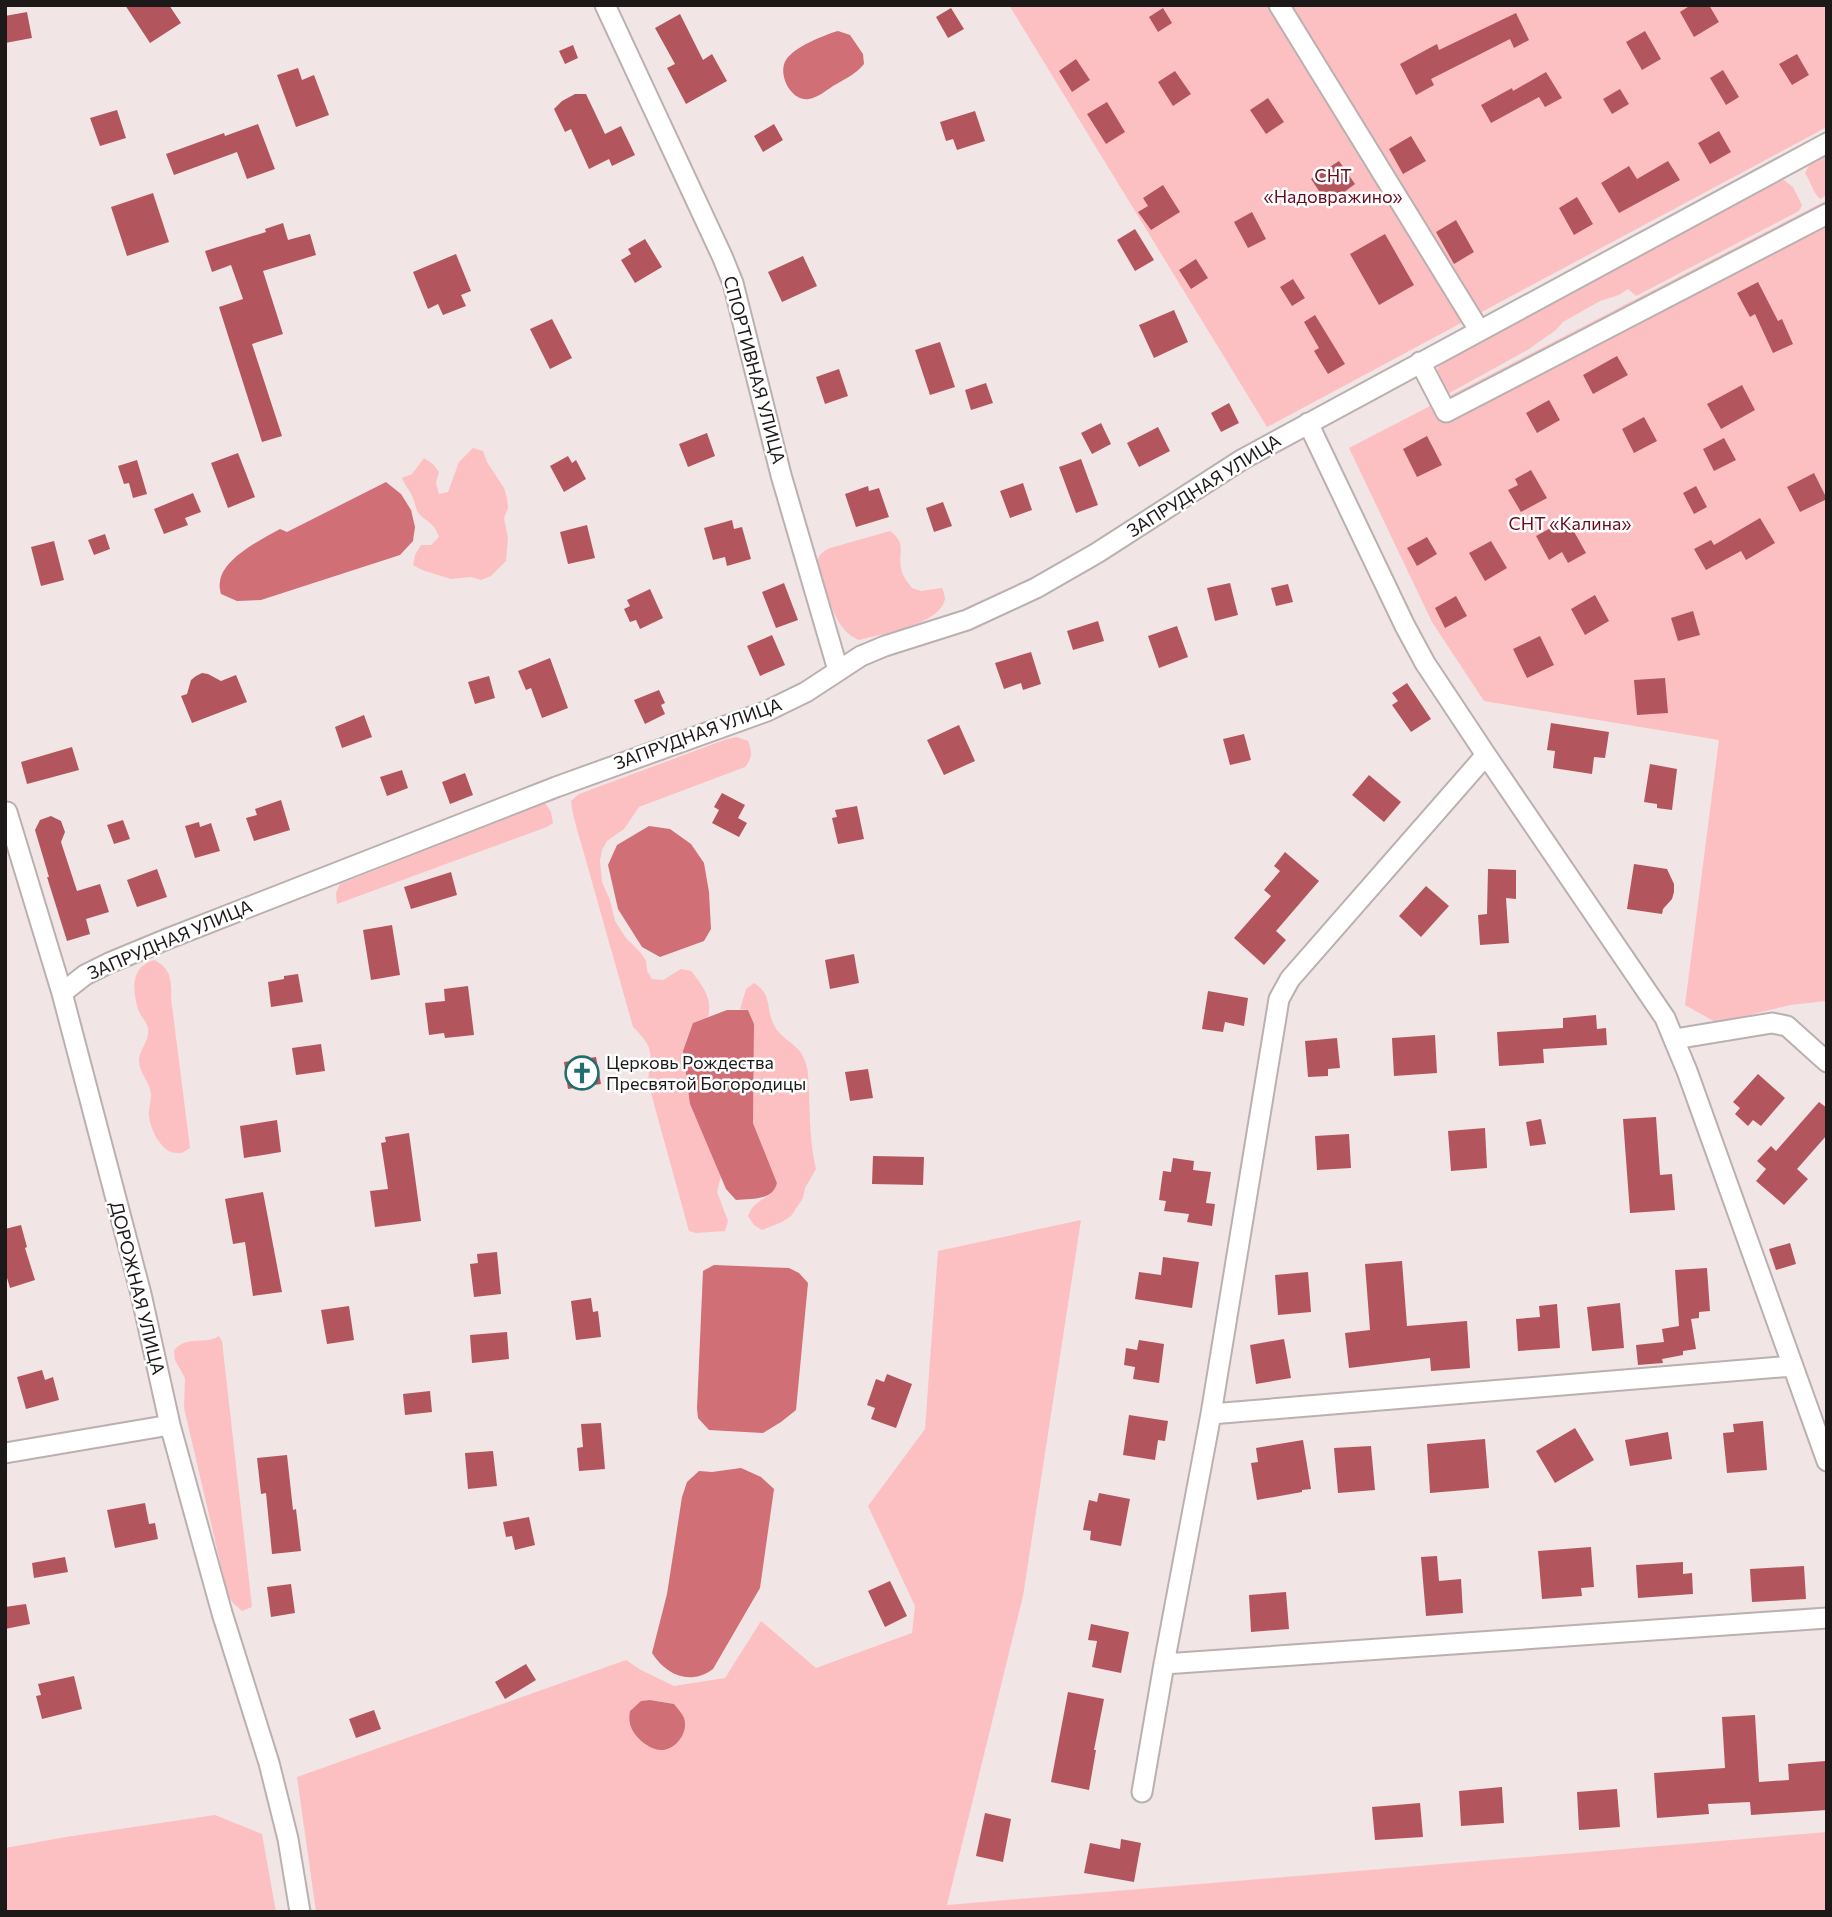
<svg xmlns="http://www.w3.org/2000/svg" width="1832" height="1917" font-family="Commissioner,sans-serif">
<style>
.green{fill:#fdc0c2;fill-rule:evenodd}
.water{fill:#d16f76}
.building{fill:#b3555d}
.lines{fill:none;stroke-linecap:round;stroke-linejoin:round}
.minor-casing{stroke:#bbb0b0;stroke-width:23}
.minor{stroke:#fff;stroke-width:19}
.labels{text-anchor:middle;stroke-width:5;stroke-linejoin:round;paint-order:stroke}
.park-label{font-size:18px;fill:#670b1f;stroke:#fff}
.street-label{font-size:18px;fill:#1d1919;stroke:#fff}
.poi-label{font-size:18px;fill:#1d1919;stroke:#fff;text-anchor:start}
</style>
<rect width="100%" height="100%" fill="#f1e5e5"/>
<path class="green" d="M1009 5H1827V127L1267 427Z
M1827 155V195L1820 199C1812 191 1811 182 1805 173L1810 164Z
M1784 180 1793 187 1802 205 1799 211 1636 296 1628 289 1619 295 1600 301 1563 322 1556 330 1529 349 1446 395 1436 378 1438 367 1446 360 1773 182Z
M1827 200V1001L1790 1005 1717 1023 1685 1005 1719 740 1484 701 1432 622 1349 448Z
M473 448 483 451 487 462 504 488 507 498 508 508 504 518 508 538 506 561 491 576 481 580 471 577 451 579 422 570 413 565 415 555 421 545H431L439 537C434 523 430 524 420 515 416 511 415 503 413 498 410 490 405 486 402 478L412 474 424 458 433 464 439 472 436 483 439 494 448 492 459 462Z
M890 531C907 544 898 550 901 568 902 575 907 582 912 588L921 591 942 588C943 589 945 597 945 598 942 625 880 634 859 640 835 630 831 603 823 581 820 573 816 567 818 559 820 553 824 551 830 548Z
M737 737 748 741C752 751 753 758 745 767L639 807 624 829 607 841 602 850 600 861 602 882 610 900 615 921 626 938 641 953 646 961 647 971 652 979 663 980 681 969 691 971C703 986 713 999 708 1017L693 1023 690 1104 721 1176 717 1192 728 1221 725 1231 696 1233 689 1231 649 1086C646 1056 661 1054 633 1027L583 850C579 835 572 815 571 801L579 794 727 739Z
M545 803 551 812 553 823 547 827 337 904 336 893 340 884Z
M154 960C171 968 172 981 171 998L190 1148 182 1153C178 1153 174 1153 171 1152 159 1147 150 1128 149 1116 148 1107 153 1099 150 1089 147 1079 138 1070 139 1059 140 1049 150 1040 148 1028 147 1022 140 1016 138 1009 132 988 131 967 154 960Z
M754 983C773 995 765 1007 774 1025 781 1040 800 1044 805 1061 809 1070 808 1083 809 1093 810 1119 810 1144 816 1169L805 1188 803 1198 791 1216 782 1222 762 1230 754 1225 748 1216C755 1196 773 1201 777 1183L753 1123 754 1024 748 1010 740 1009 746 989Z
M1081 1220 1023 1596 947 1905 1827 1832V1912H316L297 1777 626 1660 641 1670 674 1686 725 1678 761 1621 816 1668 912 1633 915 1606 868 1506 925 1429 938 1251ZM650 1700 674 1704 647 1745 631 1727 630 1711 641 1701Z
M219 1336 222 1341 252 1607 242 1611 234 1604 228 1596 184 1408 185 1378 175 1360 174 1350C190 1334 202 1346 219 1336Z
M215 1815 262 1834 276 1912H5V1848L66 1837Z"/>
<path class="water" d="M838 31 850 35 863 54 864 64C856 74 845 79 833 86 827 90 817 98 809 99 791 102 777 74 786 60 794 47 824 35 838 31Z
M386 482 401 494 411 510 415 527 413 541 400 555 261 600 237 601 221 594C220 590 219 586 220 582 222 559 262 539 280 529L287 532Z
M649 826 670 829 691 844 704 863 709 892 711 929 704 941 660 957 642 947 618 909 608 865 617 845Z
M727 1010H748L754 1024 753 1123 777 1183C773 1201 752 1198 736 1200L726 1189 690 1104 683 1051 693 1023Z
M714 1265 789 1268 799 1273 808 1283 796 1410 781 1422 763 1433 709 1430 698 1418 697 1408 703 1271Z
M741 1468 761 1477 774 1489 760 1588 713 1669C690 1686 666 1675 652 1653L667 1594 682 1497 687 1482 699 1471 712 1472Z
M650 1700 674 1704C677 1708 682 1713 684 1718 689 1732 676 1750 661 1750 650 1750 635 1738 631 1727 629 1722 629 1716 630 1711L641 1701Z"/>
<path class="building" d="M125 5H169L181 23 150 43Z
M1691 5H1709L1719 22 1694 37 1680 12Z
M951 8 964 29 948 38 936 17Z
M1163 8 1172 23 1158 32 1149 17Z
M27 12 32 38 5 43V16Z
M1516 13 1529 40 1514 48 1510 39 1431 79 1434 85 1416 95 1400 64 1437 44 1439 50Z
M680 14 703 60 712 54 727 81 686 104 667 68 675 64 655 28Z
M1645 31 1661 59 1642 70 1626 42Z
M573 45 578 58 565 64 559 51Z
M1797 54 1809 75 1792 85 1779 64Z
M1076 59 1090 80 1072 92 1059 71Z
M298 68 302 80 314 75 329 115 296 127 277 75Z
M1723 70 1739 97 1726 105 1710 78Z
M1175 71 1191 94 1173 106 1158 82Z
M1546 72 1562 98 1545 107 1539 97 1491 123 1481 105 1512 88 1513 91Z
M1620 89 1629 104 1612 114 1603 99Z
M575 94H586L605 134 621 126 635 155 612 166 609 159 589 169 571 129 565 132 554 109 562 101Z
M1268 98 1284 122 1266 134 1250 110Z
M1107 102 1125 132 1106 144 1087 114Z
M117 110 126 138 100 146 90 118Z
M975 111 985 141 957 150 953 139 946 141 940 122Z
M258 124 275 169 247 179 237 152 174 175 166 154 224 133 225 136Z
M774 124 783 140 763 152 754 136Z
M1719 131 1731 152 1710 164 1698 143Z
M1411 136 1426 161 1403 174 1389 149Z
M1339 161 1355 184 1336 198 1331 191 1323 197 1311 179Z
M1668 161 1680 180 1619 213 1601 183 1629 166 1637 179Z
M1163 185 1180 212 1151 230 1138 212 1148 206 1143 198Z
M153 193 169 242 127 256 111 207Z
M1577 197 1593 224 1574 235 1559 208Z
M1252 212 1266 239 1248 248 1234 222Z
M1456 220 1474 252 1454 264 1436 232Z
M283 223 288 240 310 234 316 255 263 271 283 334 252 344 282 436 262 442 219 307 243 299 231 265 212 272 205 251 266 232 265 229Z
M1135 229 1154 260 1135 271 1117 240Z
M1385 234 1414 285 1379 305 1350 254Z
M645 239 662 267 635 283 621 260 631 254 628 249Z
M456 254 471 291 461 295 466 306 443 315 438 304 428 309 413 272Z
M803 256 817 286 782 302 768 272Z
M1196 259 1208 278 1191 289 1179 270Z
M1293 279 1305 298 1292 306 1280 287Z
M1758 282 1778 321 1782 319 1793 344 1773 353 1755 314 1750 317 1737 293Z
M1174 310 1188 342 1154 358 1139 325Z
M1315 315 1345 364 1328 374 1314 351 1319 348 1304 322Z
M552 319 572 358 550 369 530 329Z
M940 342 955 387 930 395 915 350Z
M1617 356 1628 375 1593 394 1583 375Z
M839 369 848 396 825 404 816 377Z
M986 383 993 403 971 410 965 390Z
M1742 385 1755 410 1721 429 1707 404Z
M1549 400 1560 420 1537 433 1526 413Z
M1229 403 1239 423 1221 432 1211 413Z
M1644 417 1657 441 1634 453 1622 429Z
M1101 423 1111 444 1092 454 1081 433Z
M1158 427 1170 451 1139 467 1127 443Z
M707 433 715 456 688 467 679 444Z
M1427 436 1442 465 1417 477 1403 449Z
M1724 438 1736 460 1714 471 1703 449Z
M238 453 255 497 228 508 211 463Z
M568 456 572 463 576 460 586 479 564 492 550 466Z
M1081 459 1098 505 1076 513 1059 467Z
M137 460 147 494 133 498 129 483 124 484 118 466Z
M1531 470 1547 498 1521 512 1508 490 1518 485 1515 479Z
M1814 473 1827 499 1800 512 1787 487Z
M1023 483 1032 510 1010 518 1000 491Z
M868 486 869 491 879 488 889 517 856 527 845 494Z
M1696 486 1707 507 1694 514 1683 493Z
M193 493 201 512 185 518 188 525 164 534 154 509Z
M943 502 952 526 934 532 926 508Z
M1760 518 1775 543 1746 560 1741 551 1706 570 1694 549 1711 540 1714 545Z
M1567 519 1586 553 1568 563 1562 552 1549 560 1536 536Z
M732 520 734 529 742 527 751 559 727 566 725 557 713 560 704 528Z
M587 525 595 558 568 564 560 532Z
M105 534 110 549 94 555 88 540Z
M1427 537 1437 554 1417 566 1407 548Z
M54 541 64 580 41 586 31 547Z
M1491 541 1507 568 1485 581 1469 553Z
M784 583 798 620 776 628 762 592Z
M1230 583 1238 615 1215 621 1207 588Z
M1288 584 1293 602 1276 606 1271 588Z
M650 589 663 618 640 629 636 620 630 622 624 609 630 606 627 600Z
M1595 595 1609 621 1585 635 1571 609Z
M1456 596 1467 616 1445 628 1435 608Z
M1693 611 1700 635 1678 641 1671 618Z
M1098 621 1104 641 1073 650 1067 631Z
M1177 626 1188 657 1159 668 1148 636Z
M772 635 785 665 760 676 747 646Z
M1540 636 1554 665 1527 678 1513 649Z
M1031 652 1041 684 1023 690 1021 683 1004 689 995 663Z
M550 658 568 708 542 718 531 688 526 690 518 671Z
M202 673 208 674 221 681 236 675 247 702 192 723 181 696 187 694 191 680 196 676Z
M489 676 495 698 475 704 468 682Z
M1665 678 1668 713 1637 715 1634 680Z
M1407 683 1431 719 1411 732 1392 705 1398 701 1392 693Z
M659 690 665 703 661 705 665 714 645 724 634 700Z
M364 715 372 737 342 748 335 727Z
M1551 723 1609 732 1605 758 1594 757 1592 774 1553 768 1555 751 1547 750Z
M959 725 975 761 944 775 927 740Z
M1244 734 1251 760 1230 765 1223 739Z
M72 747 79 770 27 784 21 762Z
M1650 764 1677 769 1672 810 1657 808V804L1644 802Z
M402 770 408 788 387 796 380 777Z
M465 773 473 795 450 804 442 782Z
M1369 775 1401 802 1384 822 1352 795Z
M722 793 745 805 738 818 747 823 739 837 712 823 719 810 714 807Z
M281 800 290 830 254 841 246 818 257 815 255 809Z
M857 806 864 839 838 844 832 818 837 817 835 810Z
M51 816 61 821 65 832 61 842 77 891 100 884 109 912 86 919 90 934 67 941 47 877H49L35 830 40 820Z
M123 820 130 839 114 844 107 825Z
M199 822 200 827 211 823 220 851 195 858 185 826Z
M1285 852 1319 881 1276 931 1286 940 1264 965 1234 938 1271 896 1264 890 1280 871 1274 866Z
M1634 864 1667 869 1674 884V892L1672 899 1663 909 1662 914 1627 909Z
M157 869 167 897 137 907 127 880Z
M1488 869 1516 870V899L1506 898 1509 943 1480 945 1478 915 1487 914Z
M451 872 457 895 411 909 404 887Z
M1426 886 1449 906 1421 937 1399 916Z
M392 925 400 975 371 980 363 930Z
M854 954 859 983 830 989 825 960Z
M298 974 303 1002 271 1007 268 982 284 979V976Z
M468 986 474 1035 445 1038 444 1033 429 1035 425 1003 445 1001 444 989Z
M1208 991 1248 998 1244 1026 1225 1022 1223 1032 1202 1029Z
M1596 1015 1597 1029 1606 1028 1607 1045 1543 1049 1544 1063 1499 1066 1497 1032 1563 1028V1018Z
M1435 1035 1437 1073 1394 1076 1392 1038Z
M1337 1038 1340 1068 1328 1069V1076L1308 1077 1305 1041Z
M321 1044 325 1071 296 1075 292 1048Z
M596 1057 601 1084 568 1089 564 1062Z
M868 1069 873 1098 850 1101 845 1072Z
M1758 1074 1785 1098 1761 1126 1753 1120 1748 1126 1735 1114 1740 1108 1733 1102Z
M1819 1102 1827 1108V1135L1797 1169 1808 1179 1784 1205 1756 1181 1766 1169 1757 1161 1771 1146 1776 1151Z
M1656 1117 1660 1175 1672 1174 1675 1210 1630 1213 1623 1119Z
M1541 1119 1546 1144 1530 1146 1526 1122Z
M277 1120 281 1152 244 1158 240 1126Z
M1485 1128 1487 1168 1451 1171 1448 1131Z
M409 1133 421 1221 375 1227 370 1191 388 1189 381 1143 386 1142 385 1137Z
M1349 1134 1351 1168 1317 1170 1315 1136Z
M873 1156 924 1157 923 1185 872 1184Z
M1173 1158 1194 1161 1193 1170 1211 1172 1206 1203 1215 1204 1212 1226 1187 1222 1189 1214 1164 1211 1166 1201 1159 1200 1163 1171 1171 1172Z
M263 1192 282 1292 253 1296 245 1242 233 1244 225 1199Z
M21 1225 27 1247 25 1248 35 1280 10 1288 5 1271V1229Z
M1790 1243 1796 1264 1776 1270 1769 1249Z
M497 1252 501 1294 474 1297 470 1264 478 1263 477 1254Z
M1163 1257 1199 1262 1192 1308 1135 1299 1139 1272 1161 1275Z
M1402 1261 1407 1326 1467 1321 1470 1368 1431 1371 1430 1358 1349 1368 1345 1333 1370 1330 1365 1264Z
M1707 1268 1710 1311 1699 1312V1318L1691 1319 1696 1349 1683 1351V1355L1662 1359 1663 1363 1638 1365 1636 1345 1664 1342 1662 1329 1679 1326 1675 1270Z
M1308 1272 1311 1312 1278 1315 1275 1275Z
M591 1298 593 1312 598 1311 601 1337 576 1340 571 1301Z
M1620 1303 1624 1348 1592 1351 1587 1307Z
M1557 1304 1560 1348 1518 1351 1516 1319 1540 1317 1539 1306Z
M349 1306 354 1340 327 1344 321 1310Z
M507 1332 509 1359 472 1363 470 1335Z
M1284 1339 1291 1378 1256 1384 1250 1345Z
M1139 1340 1164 1344 1159 1383 1133 1379 1135 1367 1124 1365 1126 1348 1137 1350Z
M42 1370 45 1380 53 1377 59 1400 26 1409 17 1377Z
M887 1374 912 1384 896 1428 871 1419 875 1408 867 1405 876 1379 884 1382Z
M430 1391 432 1412 405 1415 403 1394Z
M1129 1415 1168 1421 1165 1441 1158 1440 1155 1460 1123 1455Z
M1763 1421 1767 1470 1727 1473 1723 1433 1734 1432 1733 1424Z
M601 1423 605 1469 579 1471 577 1448 583 1447 581 1424Z
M1575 1428 1594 1460 1555 1483 1536 1451Z
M1668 1432 1672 1459 1630 1466 1625 1440Z
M1485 1439 1489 1488 1430 1493 1427 1444Z
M1303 1440 1311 1489 1302 1490V1492L1257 1500 1251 1463 1258 1462 1256 1448Z
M1371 1446 1375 1490 1338 1493 1334 1448Z
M493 1451 497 1486 468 1489 465 1453Z
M287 1455 293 1510 296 1509 301 1551 272 1554 266 1493 261 1494 257 1458Z
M1099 1493 1130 1499 1121 1546 1090 1540 1091 1531 1083 1530 1089 1500 1097 1502Z
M145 1503 149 1524 155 1523 158 1539 115 1548 107 1510Z
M529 1517 535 1545 515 1550 512 1536 506 1537 503 1522Z
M1591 1547 1594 1587 1581 1588 1582 1596 1542 1599 1538 1551Z
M1437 1556 1439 1581 1461 1579 1463 1613 1426 1616 1421 1557Z
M65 1557 68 1572 34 1578 32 1563Z
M1683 1562V1574L1692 1573 1693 1594 1638 1598 1636 1565Z
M1804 1566 1806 1599 1752 1602 1750 1569Z
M890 1581 907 1616 885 1627 868 1591Z
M291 1584 295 1613 271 1617 267 1587Z
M1286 1592 1289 1629 1251 1632 1249 1595Z
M26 1604 30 1624 5 1629V1607Z
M1091 1624 1129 1632 1121 1673 1092 1667 1097 1641 1088 1640Z
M526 1664 536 1680 505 1699 495 1682Z
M74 1676 82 1709 42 1719 36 1696 41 1695 38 1684Z
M1068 1692 1104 1699 1094 1750H1096L1089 1790 1051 1782Z
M374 1710 381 1729 356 1738 349 1719Z
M1755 1715 1759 1782 1789 1780 1788 1764 1826 1761 1827 1810 1751 1815 1750 1802 1708 1804 1709 1814 1657 1818 1654 1773 1725 1768 1722 1717Z
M1502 1787 1504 1823 1461 1826 1459 1791Z
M1617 1789 1620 1827 1579 1830 1577 1792Z
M1420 1803 1423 1837 1375 1840 1372 1807Z
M985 1813 1011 1819 1003 1862 976 1856Z
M1121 1839 1141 1843 1134 1882 1084 1873 1090 1843 1120 1849Z"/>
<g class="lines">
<defs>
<path id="minor" d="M605 5 722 256 733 283 781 475 838 670
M1279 5 1479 330
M1420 362 1446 412 1827 214
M1308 423 1405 626 1425 663 1486 755 1665 1018 1687 1071 1827 1461
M5 812H7L62 993 141 1294 170 1425 222 1613 269 1763 288 1839 300 1912
M62 993 85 975 109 963 167 939 556 787 767 711 806 692 861 656 885 646 967 620 1036 588 1097 553 1243 459 1827 143
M1675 1039 1772 1023 1787 1026 1827 1062
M1211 1414 1793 1366
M5 1453 170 1425
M1164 1664 1827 1618
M1142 1792 1164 1664 1211 1414 1279 999 1290 979 1486 755"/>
</defs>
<use href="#minor" class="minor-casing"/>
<use href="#minor" class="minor"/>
</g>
<defs>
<symbol id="church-ring" viewBox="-11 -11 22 22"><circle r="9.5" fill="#fff" stroke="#226d6e" stroke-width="1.5"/><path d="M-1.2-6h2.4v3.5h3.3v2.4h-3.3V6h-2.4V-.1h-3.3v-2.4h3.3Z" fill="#226d6e"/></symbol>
</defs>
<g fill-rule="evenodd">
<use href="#church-ring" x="563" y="1054" width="38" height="38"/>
</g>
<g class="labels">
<g class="park-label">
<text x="1333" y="182">СНТ<tspan x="1333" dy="21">«Надовражино»</tspan></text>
<text x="1570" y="530">СНТ «Калина»</text>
</g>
<g class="street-label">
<text transform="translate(754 370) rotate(75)" y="6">СПОРТИВНАЯ УЛИЦА</text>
<text transform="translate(1204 486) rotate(-32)" y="6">ЗАПРУДНАЯ УЛИЦА</text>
<text transform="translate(698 734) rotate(-20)" y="6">ЗАПРУДНАЯ УЛИЦА</text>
<text transform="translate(170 940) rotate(-23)" y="6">ЗАПРУДНАЯ УЛИЦА</text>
<text transform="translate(137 1288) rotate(76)" y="6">ДОРОЖНАЯ УЛИЦА</text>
</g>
<g class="poi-label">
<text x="606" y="1069">Церковь Рождества<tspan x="606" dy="21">Пресвятой Богородицы</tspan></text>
</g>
</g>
<rect width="1832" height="1917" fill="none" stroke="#1d1919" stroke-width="14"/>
</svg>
